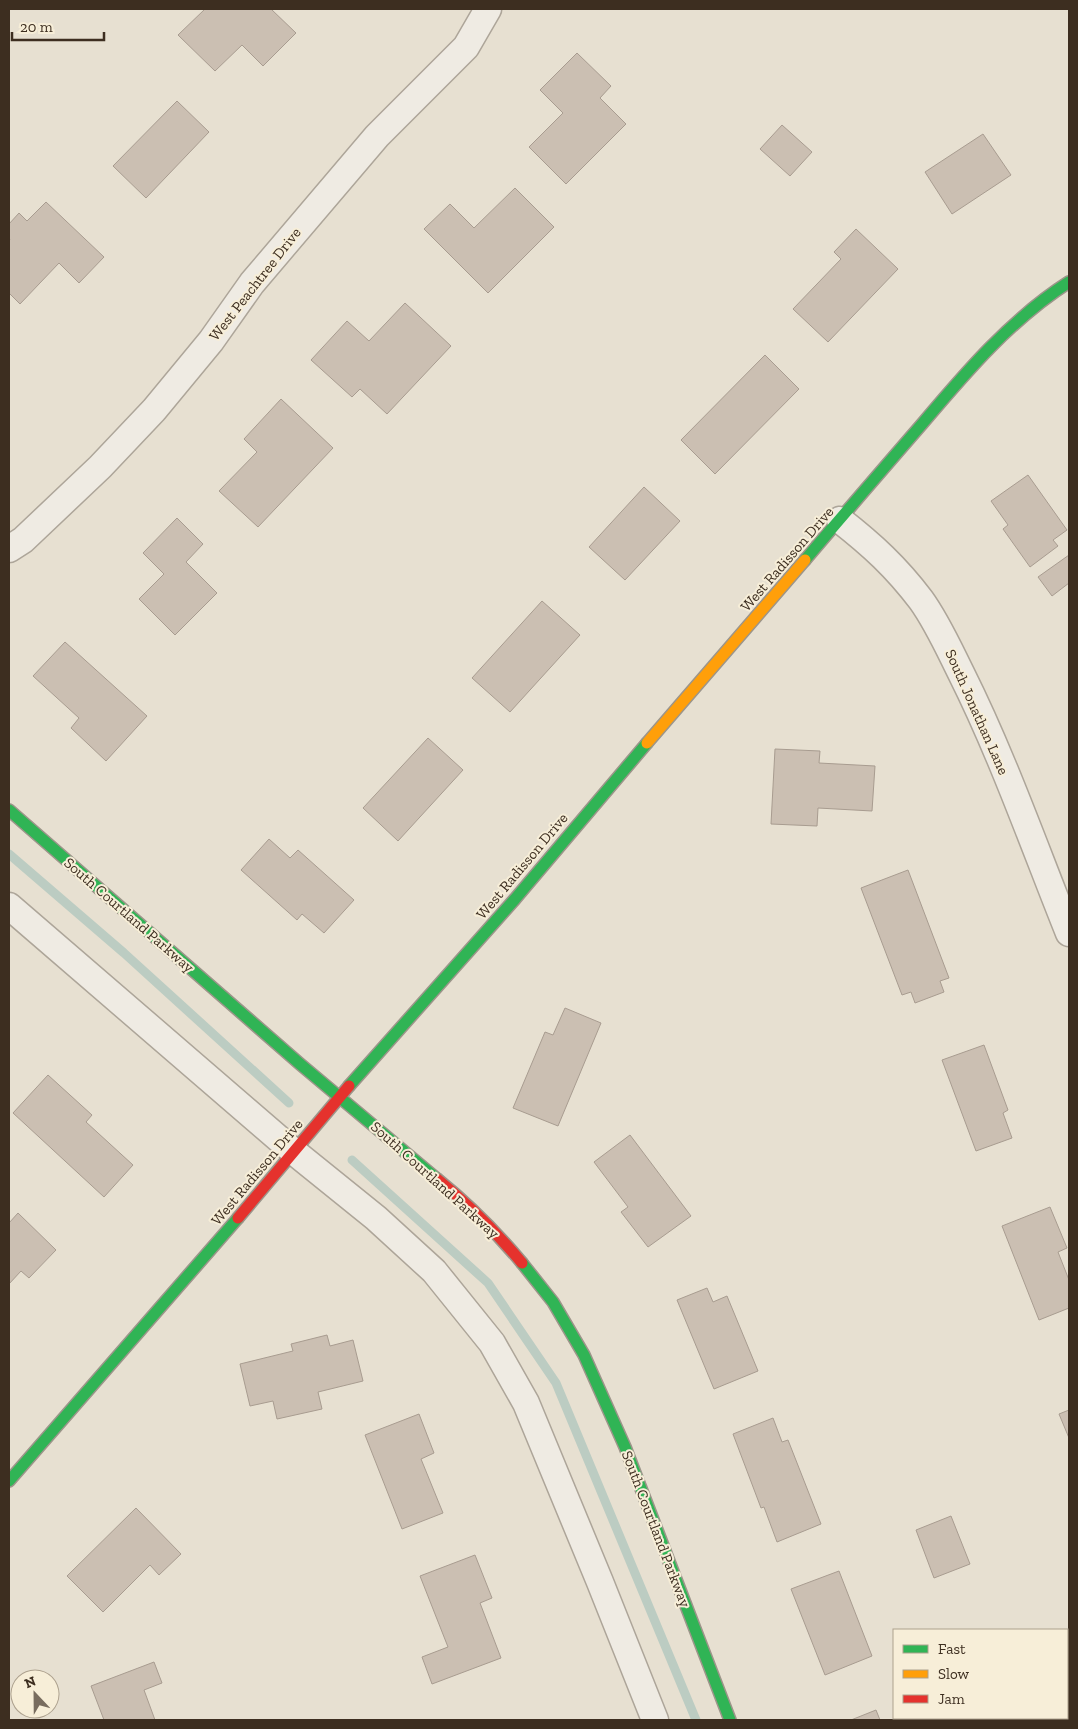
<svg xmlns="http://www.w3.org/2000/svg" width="1078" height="1729" font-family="'Zilla Slab',serif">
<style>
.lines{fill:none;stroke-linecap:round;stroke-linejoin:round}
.stream{stroke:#bcccc2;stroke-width:9}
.building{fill:#cbbfb2;stroke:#a89c90}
.street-casing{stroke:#ada599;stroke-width:29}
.fast-casing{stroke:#9c958a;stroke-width:14}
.slow-casing{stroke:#9c958a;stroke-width:14}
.jam-casing{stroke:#9c958a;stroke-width:14}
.street{stroke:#efebe3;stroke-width:26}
.fast{stroke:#30b455;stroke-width:11}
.slow{stroke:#ff9f0a;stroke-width:11}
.jam{stroke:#e5322d;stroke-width:11}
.labels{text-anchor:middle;stroke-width:4;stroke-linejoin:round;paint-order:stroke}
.street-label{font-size:15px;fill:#3d2e20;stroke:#f7eed8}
</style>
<rect width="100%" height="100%" fill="#e7e0d1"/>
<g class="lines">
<path class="stream" d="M9 854 124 953 289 1103
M352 1160 488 1283 556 1383 696 1720"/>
</g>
<path class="building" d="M205 9H271L296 33 263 66 242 45 215 71 178 35Z
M577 53 611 86 600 98 626 124 566 184 529 147 563 113 540 90Z
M177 101 209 132 146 198 113 166Z
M782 125 812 152 790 176 760 149Z
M983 134 1011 175 952 214 925 172Z
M515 188 554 227 488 293 424 229 450 204 474 228Z
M46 202 104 257 79 283 59 263 20 304 9 293V241L10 239 9 238V224L19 213 27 221Z
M856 229 898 269 828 342 793 309 841 259 834 252Z
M405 303 451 346 387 414 360 389 352 397 311 360 347 321 369 341Z
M765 355 799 389 715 474 681 440Z
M281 399 333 448 258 527 219 491 257 452 244 439Z
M1028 475 1067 530 1053 540 1058 546 1030 567 1003 529 1008 525 991 501Z
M644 487 680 521 625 580 589 547Z
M177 518 203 544 186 562 217 593 175 635 139 599 164 574 143 553Z
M1069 555V583L1052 596 1038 577Z
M542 601 580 635 510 712 472 678Z
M65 642 147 716 106 761 71 728 79 718 33 676Z
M428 738 463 770 398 841 363 808Z
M775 749 820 751 819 763 875 766 872 811 818 808 817 826 771 824Z
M269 839 290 858 298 850 354 900 324 933 302 914 297 920 241 870Z
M908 870 949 978 940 981 944 992 915 1003 911 992 902 995 861 888Z
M565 1008 601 1023 558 1126 513 1108 545 1032 553 1035Z
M984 1045 1008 1110 1003 1113 1012 1138 976 1151 942 1060Z
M48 1075 92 1115 86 1122 133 1165 104 1197 13 1113Z
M630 1135 691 1216 648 1247 621 1212 628 1207 594 1162Z
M1050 1207 1067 1248 1058 1252 1069 1280V1308L1039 1320 1002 1226Z
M18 1213 56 1250 29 1278 21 1271 9 1284V1223Z
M707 1288 713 1302 727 1296 758 1371 714 1389 677 1300Z
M327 1335 330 1346 353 1340 363 1381 318 1392 322 1409 277 1419 273 1401 250 1406 240 1364 293 1351 291 1344Z
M1069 1410V1438L1059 1414Z
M419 1414 434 1453 421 1459 443 1513 402 1529 365 1435Z
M773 1418 782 1442 788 1440 821 1524 777 1542 764 1507 761 1508 733 1434Z
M136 1508 181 1554 159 1575 150 1565 103 1612 67 1576Z
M951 1516 970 1564 934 1578 916 1530Z
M475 1555 492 1598 480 1603 501 1658 432 1684 422 1657 448 1647 420 1576Z
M839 1571 872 1656 825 1675 791 1589Z
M154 1662 162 1683 144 1690 155 1720H104L91 1686Z
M876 1710 880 1720H851Z"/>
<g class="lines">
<defs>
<path id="street" d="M840 520C872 545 896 567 921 600 937 622 949 649 961 673 1003 757 1034 846 1069 933
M9 549 23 540 100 467 154 410 211 341 252 283 377 136 466 47 488 9
M9 906 293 1151 376 1218 434 1271 492 1343 526 1403 600 1582 655 1720"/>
<path id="fast" d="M805 560C844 514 883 469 922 424 966 372 1011 319 1069 282
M9 810 300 1064 437 1179
M349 1086 515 899 647 743
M522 1263 553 1302 584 1355 625 1447 730 1720
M9 1481 238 1218"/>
<path id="slow" d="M647 743 805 560"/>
<path id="jam" d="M437 1179C468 1204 497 1233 522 1263
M238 1218 349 1086"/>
</defs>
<use href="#street" class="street-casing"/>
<use href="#fast" class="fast-casing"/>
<use href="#slow" class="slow-casing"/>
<use href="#jam" class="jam-casing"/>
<use href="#street" class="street"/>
<use href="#fast" class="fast"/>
<use href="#slow" class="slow"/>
<use href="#jam" class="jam"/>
</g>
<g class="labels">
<g class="street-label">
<text transform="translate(255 284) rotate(-52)" y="5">West Peachtree Drive</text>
<text transform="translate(787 559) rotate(-49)" y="5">West Radisson Drive</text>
<text transform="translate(977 712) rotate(66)" y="5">South Jonathan Lane</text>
<text transform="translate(522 866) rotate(-50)" y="5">West Radisson Drive</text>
<text transform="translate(129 915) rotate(41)" y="5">South Courtland Parkway</text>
<text transform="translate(257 1172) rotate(-50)" y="5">West Radisson Drive</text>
<text transform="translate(435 1180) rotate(42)" y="5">South Courtland Parkway</text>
<text transform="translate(656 1529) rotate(69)" y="5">South Courtland Parkway</text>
</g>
</g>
<rect width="1078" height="1729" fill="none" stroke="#3d2e20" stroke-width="20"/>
<rect x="893" y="1629" width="175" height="90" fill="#f7eed8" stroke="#ada18e"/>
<rect x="903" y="1645" width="25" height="8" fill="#30b455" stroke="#ada18e"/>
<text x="938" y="1654" font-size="15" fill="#3d2e20">Fast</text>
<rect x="903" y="1670" width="25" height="8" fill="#ff9f0a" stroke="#ada18e"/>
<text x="938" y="1679" font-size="15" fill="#3d2e20">Slow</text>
<rect x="903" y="1695" width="25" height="8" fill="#e5322d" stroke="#ada18e"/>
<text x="938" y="1704" font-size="15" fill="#3d2e20">Jam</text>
<g transform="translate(35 1694) rotate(338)"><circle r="24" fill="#f7eed8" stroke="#ada18e"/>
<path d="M0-4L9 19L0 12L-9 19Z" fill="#786c5e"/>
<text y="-8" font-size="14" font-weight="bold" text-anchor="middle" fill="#3d2e20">N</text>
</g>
<path d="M12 32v8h92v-8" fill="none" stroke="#3d2e20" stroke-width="2.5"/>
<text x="20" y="32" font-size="15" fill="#3d2e20" stroke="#f7eed8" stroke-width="4" paint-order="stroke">20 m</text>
</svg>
